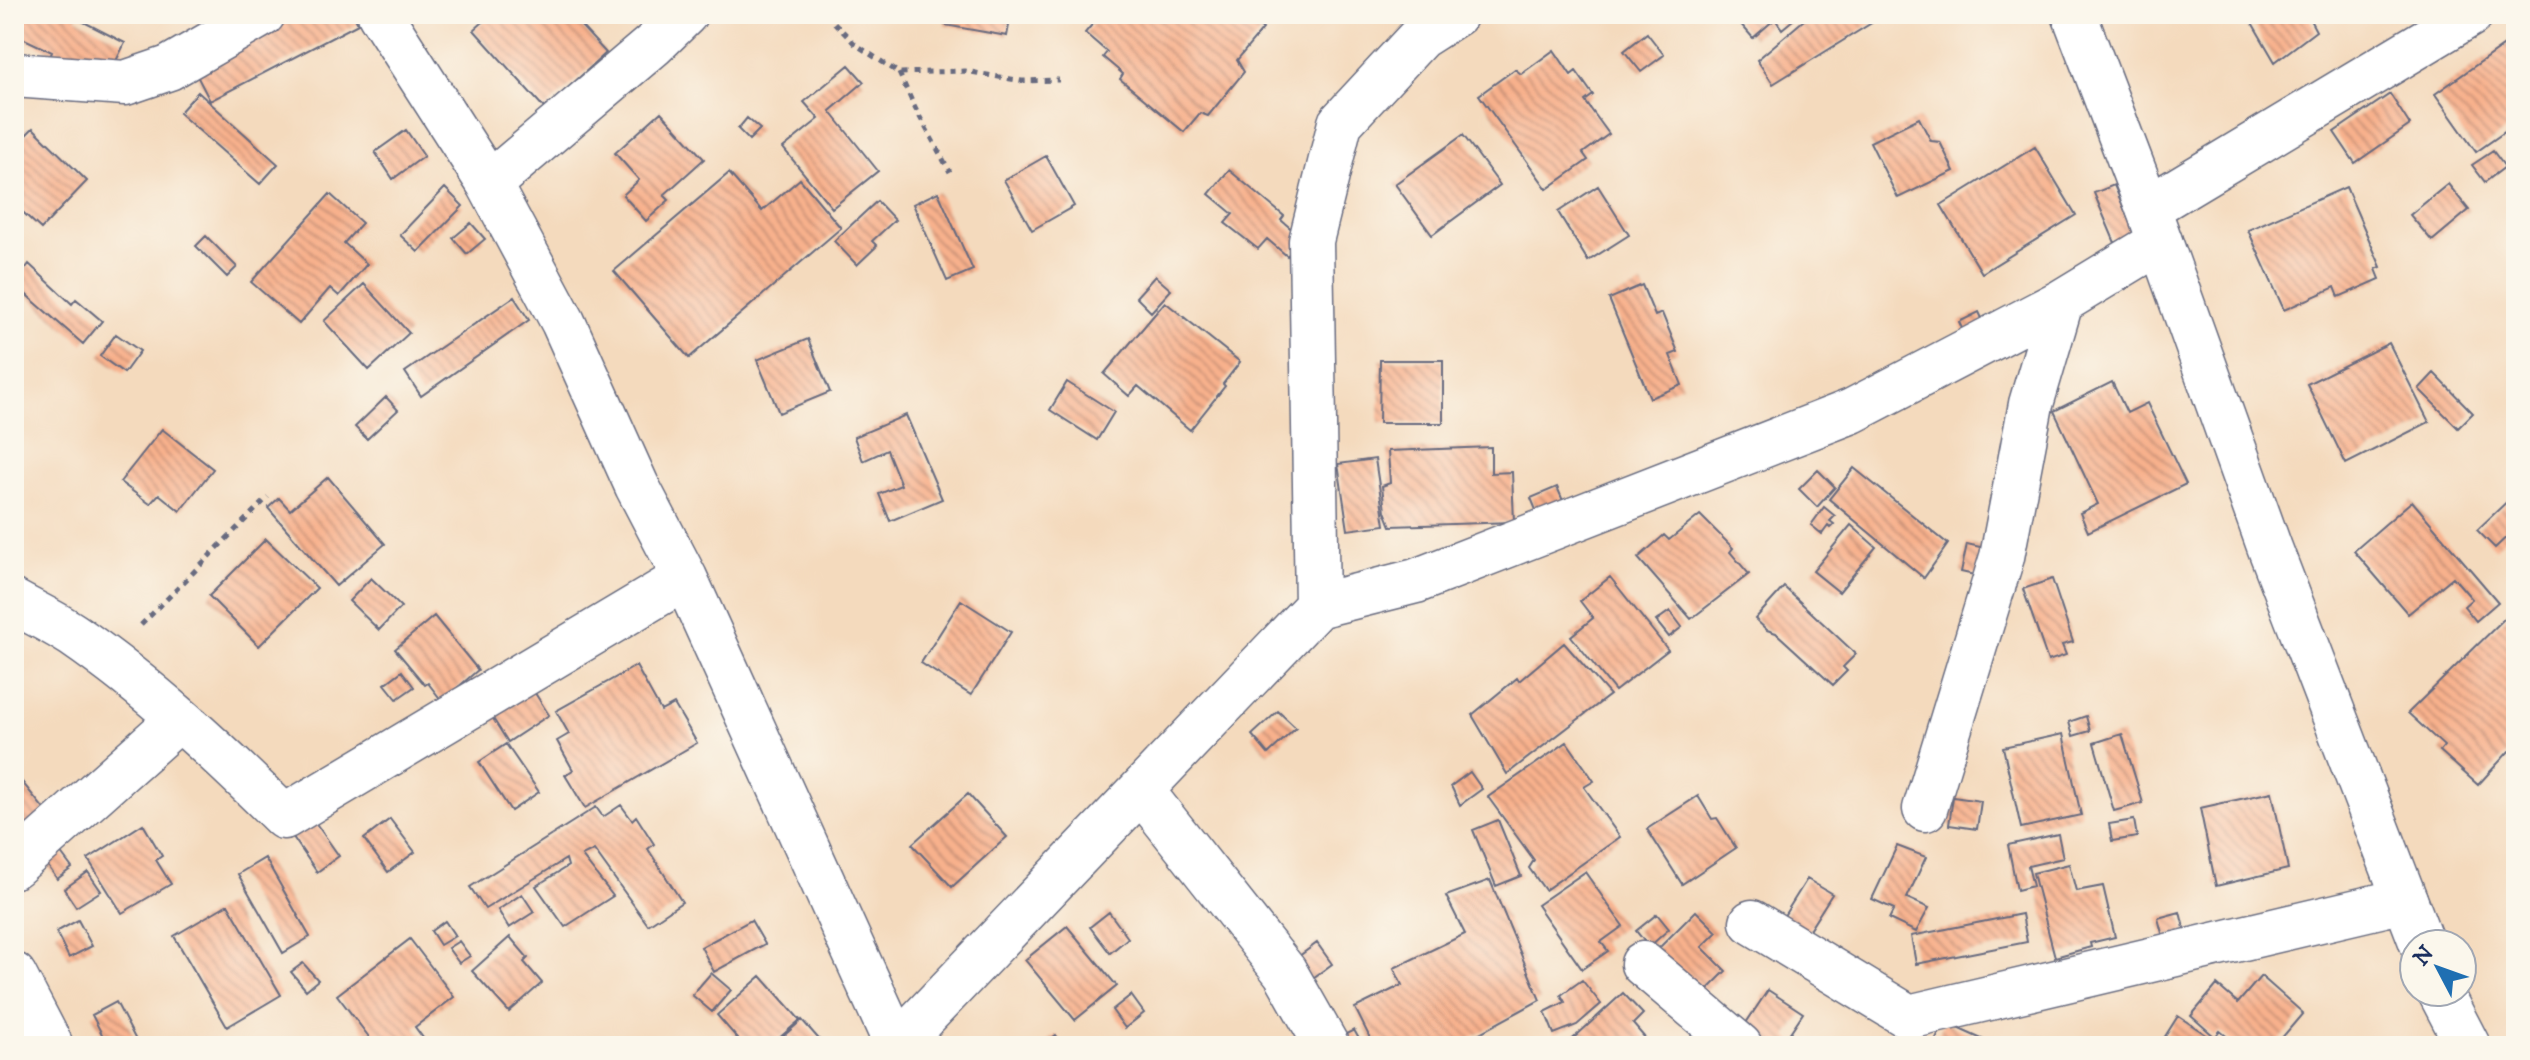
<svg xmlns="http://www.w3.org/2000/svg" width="2530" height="1060" font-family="'IM FELL DW Pica',serif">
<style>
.building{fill:url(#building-back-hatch)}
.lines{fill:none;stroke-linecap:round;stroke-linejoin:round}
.minor-casing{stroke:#676b7f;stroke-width:47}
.tertiary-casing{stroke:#676b7f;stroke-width:47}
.path{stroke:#676b7f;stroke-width:5;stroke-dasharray:6 6;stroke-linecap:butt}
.minor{stroke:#fff;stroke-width:44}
.tertiary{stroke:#fff;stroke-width:44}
</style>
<defs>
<pattern id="building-back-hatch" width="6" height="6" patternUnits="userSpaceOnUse" patternTransform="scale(2)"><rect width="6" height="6" fill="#f8b18c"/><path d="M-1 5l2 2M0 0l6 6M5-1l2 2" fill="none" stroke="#c89076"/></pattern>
</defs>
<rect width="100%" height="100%" fill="#fbf7ec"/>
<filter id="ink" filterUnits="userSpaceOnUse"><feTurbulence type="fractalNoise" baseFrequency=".0125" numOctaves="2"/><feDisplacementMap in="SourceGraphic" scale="16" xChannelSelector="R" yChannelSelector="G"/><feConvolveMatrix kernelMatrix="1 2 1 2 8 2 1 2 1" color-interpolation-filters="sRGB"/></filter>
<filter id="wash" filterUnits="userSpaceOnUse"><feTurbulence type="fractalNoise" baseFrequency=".006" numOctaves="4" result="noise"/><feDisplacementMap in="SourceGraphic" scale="32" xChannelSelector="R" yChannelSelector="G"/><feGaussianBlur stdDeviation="1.8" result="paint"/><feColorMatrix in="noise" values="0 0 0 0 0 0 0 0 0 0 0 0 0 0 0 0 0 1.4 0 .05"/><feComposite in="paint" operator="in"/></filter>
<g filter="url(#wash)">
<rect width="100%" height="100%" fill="#f4dabd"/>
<g id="blocks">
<path class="building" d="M27 14H78L76 18 125 43 103 87 49 59 52 52 16 35Z
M297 14H353L358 24 210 101 193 68Z
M492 14H570L606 53 545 109 474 30Z
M947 14H1011L1007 36 945 25Z
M1101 14H1244L1263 29 1237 60 1244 72 1208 116 1200 113 1184 132 1120 79 1123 74 1103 57 1107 52 1085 33Z
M1732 14H1800L1782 29 1775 19 1753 38Z
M1811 14H1886L1773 84 1757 60Z
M2247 14H2307L2316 31 2275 62Z
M1647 33 1664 55 1641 72 1624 51Z
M2513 39 2516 43V124L2476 152 2435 94Z
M1554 50 1571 75 1576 71 1593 95 1585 101 1609 134 1583 153 1588 160 1547 189 1479 95 1515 69 1521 74Z
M849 65 864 82 830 111 878 171 832 208 783 148 819 119 804 102Z
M198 92 278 164 260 184 179 113Z
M2390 94 2410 125 2355 163 2334 132Z
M661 112 704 159 664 195 669 200 646 221 623 195 639 180 615 153Z
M747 118 760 129 749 140 738 129Z
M1919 118 1931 141 1940 142 1954 171 1898 198 1870 142Z
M33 128 87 181 41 229 14 204V147Z
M406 130 424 156 393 179 375 152Z
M1463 135 1500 185 1432 235 1395 184Z
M2035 147 2076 215 1982 273 1941 205Z
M2493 151 2505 167 2485 182 2472 165Z
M1046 156 1074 206 1032 230 1004 180Z
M1229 170 1284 216 1281 220 1302 238 1287 256 1267 239 1258 249 1225 223 1233 214 1209 194Z
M729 173 762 211 800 179 841 228 689 358 614 271Z
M2448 184 2469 210 2432 241 2410 215Z
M2114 185 2135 234 2115 243 2094 193Z
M1598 186 1629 235 1588 261 1558 212Z
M2346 187 2381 267 2376 269 2380 279 2339 297 2335 287 2284 310 2248 230Z
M445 188 463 206 418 252 400 235Z
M938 192 973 270 947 281 913 204Z
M330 194 362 223 344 243 367 264 339 296 330 288 299 324 251 282Z
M877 201 895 220 872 241 877 246 857 265 834 241Z
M471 223 485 239 467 254 453 238Z
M206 236 237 267 227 277 196 246Z
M29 264 72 304 76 299 102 321 83 344 14 284Z
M1155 276 1171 290 1151 312 1136 297Z
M364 284 409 333 369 370 324 321Z
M1642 285 1655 316 1662 313 1678 352 1670 355 1682 385 1650 398 1609 299Z
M514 297 529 320 421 396 405 372Z
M1165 302 1240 362 1223 384 1225 386 1190 430 1138 386 1129 396 1104 374Z
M1979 312 1986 327 1966 337 1959 322Z
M116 334 140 351 124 373 100 356Z
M808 339 830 392 779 413 757 360Z
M2389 343 2429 422 2346 464 2307 384Z
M1380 360H1443V423H1379Z
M2434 373 2473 413 2458 428 2419 389Z
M1067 382 1114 412 1097 440 1050 410Z
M2112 382 2127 413 2147 403 2186 484 2088 532 2080 513 2098 504 2054 411Z
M386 397 398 410 367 439 355 427Z
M906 415 942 499 890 521 879 494 901 485 887 450 863 461 854 437Z
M162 429 213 469 180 511 159 494 150 504 120 482Z
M1491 447V473L1512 472 1514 522 1391 526 1385 511 1382 486 1390 483 1388 451Z
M1375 459 1385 525 1348 530 1338 464Z
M1854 468 1948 544 1924 578 1829 499Z
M1818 470 1835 487 1817 507 1799 489Z
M328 477 385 544 336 586 268 508 279 498 290 510Z
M1557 487 1564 503 1538 515 1531 498Z
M2516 493V528L2495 548 2477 530Z
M2412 501 2498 602 2476 621 2464 606 2472 599 2453 577 2408 614 2354 551Z
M1824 507 1835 516 1830 521 1834 524 1830 528 1828 526 1822 534 1811 525Z
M1700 515 1733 548 1730 552 1749 574 1691 619 1638 558 1664 535 1669 540Z
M1851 525 1876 547 1839 592 1813 571Z
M266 539 317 588 259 646 209 596Z
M1967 544 1989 549 1983 577 1961 572Z
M1610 577 1668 650 1615 691 1571 636 1593 618 1580 601Z
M371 578 401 607 379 630 349 601Z
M2052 579 2073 642 2062 645 2066 655 2048 661 2023 589Z
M1784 587 1856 654 1843 667 1847 671 1833 685 1776 633 1767 630 1755 619Z
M961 600 1011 632 971 695 921 663Z
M1670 611 1682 627 1669 637 1656 621Z
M2508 615 2516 620V750L2514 752 2509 751 2478 785 2440 751 2444 746 2408 713Z
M434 616 478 670 442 701 428 683 425 685 395 649Z
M1564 643 1610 695 1507 774 1472 715 1517 678 1519 681Z
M636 666 661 711 674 704 697 743 585 808 565 775 573 770 557 741 569 734 556 711Z
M402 671 414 687 397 699 385 684Z
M533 690 549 715 508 742 492 717Z
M1278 711 1296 728 1268 754 1252 735Z
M2086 716 2090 731 2073 736 2069 722Z
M2063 734 2081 815 2021 828 2003 747Z
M2122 734 2143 803 2114 811 2094 743Z
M1567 742 1594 781 1584 787 1620 837 1545 890 1529 868 1534 860 1488 797Z
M506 744 539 792 511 811 479 762Z
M14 772 52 819 14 850Z
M1470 772 1482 789 1460 805 1451 786Z
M2272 792 2288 869 2216 886 2200 808Z
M968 794 1007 837 952 887 912 844Z
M1698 796 1712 819 1717 818 1736 848 1682 884 1647 829Z
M1953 797 1981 801 1977 829 1949 825Z
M621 805 632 820 636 816 654 844 648 849 682 902 648 925 594 850 582 856 613 896 565 927 536 886 568 866 566 859 485 909 470 887 596 807 603 817Z
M390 819 415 852 388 872 364 839Z
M1498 820 1521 876 1496 886 1473 830Z
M2134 820 2137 837 2112 841 2109 824Z
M315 822 339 856 317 872 293 837Z
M143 824 162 856 156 860 171 884 122 913 88 859Z
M2058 834 2063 858 2028 866 2033 886 2017 890 2008 845Z
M1897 846 1926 857 1907 898 1929 908 1916 932 1889 919 1894 909 1872 899Z
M60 852 72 868 57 879 46 863Z
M265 858 310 937 283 953 238 874Z
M2069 864 2076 891 2103 886 2115 937 2090 943 2091 947 2055 957 2033 873Z
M88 872 101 891 76 907 64 889Z
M1585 872 1623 926 1601 942 1608 951 1582 969 1537 905Z
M1807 879 1832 894 1801 943 1777 927Z
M1490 880 1540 1000 1456 1046H1374L1355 1008 1402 985 1394 968 1465 934 1446 896Z
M522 894 534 912 509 928 498 910Z
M228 904 281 995 227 1027 174 936Z
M1696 911 1717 932 1702 947 1726 971 1699 998 1654 953Z
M1109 912 1128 938 1110 953 1090 927Z
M2180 912 2185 932 2163 937 2158 918Z
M1657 914 1669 929 1649 947 1636 931Z
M2022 914 2027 942 1916 964 1911 936Z
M78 920 92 946 69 958 56 932Z
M751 920 765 944 714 972 701 947Z
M445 921 455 936 440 945 431 931Z
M1067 926 1117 986 1075 1020 1025 960Z
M510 937 528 958 524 962 542 983 509 1012 472 971Z
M410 939 454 997 415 1027 423 1038 418 1041 422 1046H357L369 1037 337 995Z
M459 941 470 956 459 963 448 948Z
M1317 943 1332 964 1306 983 1291 962Z
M303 963 318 980 306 990 291 972Z
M711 973 731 990 712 1012 692 995Z
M761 976 800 1020 770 1046H744L717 1015Z
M2261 976 2303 1013 2275 1046H2238L2220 1031 2215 1037 2191 1016 2217 985 2238 1003Z
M1582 980 1601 1004 1577 1025 1554 1034 1545 1012 1565 1002 1561 995Z
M1768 990 1803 1013 1787 1037 1796 1044 1794 1046H1748L1736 1038Z
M1623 993 1643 1014 1633 1024 1652 1046H1565Z
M1131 995 1144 1013 1125 1028 1112 1010Z
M116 1002 139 1046H108L92 1015Z
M2178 1016 2223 1046H2159Z
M802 1020 825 1046H772Z
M1944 1022 1997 1046H1933Z
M1354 1030 1363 1046H1342L1338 1038Z
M1056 1035 1064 1046H1041Z"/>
</g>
</g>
<g filter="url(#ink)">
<use href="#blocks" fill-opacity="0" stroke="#676b7f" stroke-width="2"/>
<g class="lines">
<defs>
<path id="minor" d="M380 14 489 184 563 322 637 486 685 578 897 1046
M14 75 125 83 169 68 263 14
M489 184 653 45 685 14
M2148 208 2471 14
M14 602C34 613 55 623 73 635 150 688 218 752 284 817L685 578
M1317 606 1311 241 1340 123 1420 37 1456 14
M1141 790 1285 972 1327 1046
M1925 809 2002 557 2031 404 2061 302
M14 866 179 719
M1752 922 1909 1017 2405 900
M1643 964 1740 1046
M14 975 51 1046
M897 1045 1317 606 1416 581 1852 411 2061 302 2160 242"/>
<path id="tertiary" d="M2074 14 2148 208 2269 546 2422 944
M2440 992 2468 1046"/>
</defs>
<use href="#minor" class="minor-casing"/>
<use href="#tertiary" class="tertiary-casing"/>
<path class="path" d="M826 14 855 44 899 73 965 71 1022 81 1059 80
M899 73 915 108 950 172
M141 625 268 497"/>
<use href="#minor" class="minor"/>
<use href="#tertiary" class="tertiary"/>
</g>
</g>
<rect width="2530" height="1060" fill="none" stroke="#fbf7ec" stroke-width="48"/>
<g transform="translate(2438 968) rotate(311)"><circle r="38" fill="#fbf7ec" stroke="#a1a7b3" stroke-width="2"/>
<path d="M0-6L14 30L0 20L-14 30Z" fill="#1f6fb2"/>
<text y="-12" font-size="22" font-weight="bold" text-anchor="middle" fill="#1b2f5e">N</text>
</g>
</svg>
